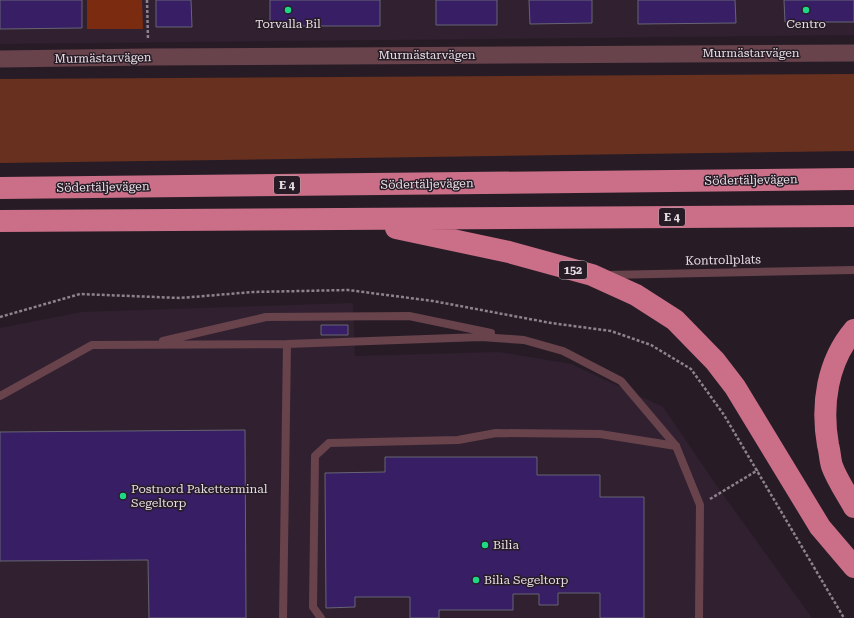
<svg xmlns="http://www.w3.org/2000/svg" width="854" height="618" font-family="'Roboto Serif',serif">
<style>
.built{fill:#312130}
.green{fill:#68301f}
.forest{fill:#7b2b10}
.building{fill:#371e65;stroke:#676473}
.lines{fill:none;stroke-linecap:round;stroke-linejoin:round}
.path{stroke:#8d838c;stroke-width:2.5;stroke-dasharray:3 2;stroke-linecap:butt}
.service{stroke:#68434c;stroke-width:8}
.minor{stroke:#68434c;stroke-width:17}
.motorway{stroke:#cb6f88;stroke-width:22}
.poi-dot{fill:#1ed888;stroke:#271c26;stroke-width:1.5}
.labels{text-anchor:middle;stroke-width:3;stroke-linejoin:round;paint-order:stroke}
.shield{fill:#271c26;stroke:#ada4ac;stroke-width:1}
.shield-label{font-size:11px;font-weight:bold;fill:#e6dee5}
.poi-label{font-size:12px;fill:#e6dee5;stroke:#271c26;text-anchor:start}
.street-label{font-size:12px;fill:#e6dee5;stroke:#271c26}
</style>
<rect width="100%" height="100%" fill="#271c26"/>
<path class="built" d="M0 0H854V35L0 44Z
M353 303 355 356 499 352 571 364 663 407 719 489 812 618H0V328L82 312Z"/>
<path class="green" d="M854 74V151L0 163V79Z"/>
<path class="forest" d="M87 0H142L143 29H87Z"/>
<path class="building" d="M0 0H82V28L0 29Z
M156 0H191L192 27H156Z
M270 0H380V26H270Z
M436 0H497V25H436Z
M529 0H592V23L530 24Z
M638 0H735L736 23 638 24Z
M784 0H854V22H785Z
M321 325H348V335H321Z
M245 430 246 618H149L148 560 0 561V432Z
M385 457H537V475H600V497H644V618H600V593H558V605H539V594H513V610H439V618H410V597H355V607L326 608 325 473 385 472Z"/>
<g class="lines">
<path class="path" d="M147 0 148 40
M0 317 80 294 180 298 253 292 348 290 433 301 551 323 611 331 651 345 691 369 724 415 844 618
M710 499 758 470"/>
<path class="service" d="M607 275 854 270
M163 341 266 317 409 316 491 333
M0 396 92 345 287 344 481 337 524 340 563 351 621 381 676 446 700 505 699 618
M283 618 287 344
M321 618 313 607 315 456 329 443 458 440 496 433 600 434 676 446"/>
<path class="minor" d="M0 59 148 57 854 53"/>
<path class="motorway" d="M0 188 854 179
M0 221 854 216
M396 228 509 252 592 275 636 295 675 320 715 361 735 387 820 527 854 567
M854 330C827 362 821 405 828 445 830 452 830 460 832 466 837 480 847 494 854 507"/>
</g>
<g class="poi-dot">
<circle cx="288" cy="10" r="4"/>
<circle cx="806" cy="10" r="4"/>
<circle cx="123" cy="496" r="4"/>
<circle cx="485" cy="545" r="4"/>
<circle cx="476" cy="580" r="4"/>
</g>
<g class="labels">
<g class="shield">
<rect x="274" y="176" width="26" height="18" rx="3"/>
<rect x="659" y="208" width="26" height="18" rx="3"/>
<rect x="559" y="261" width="28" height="18" rx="3"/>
</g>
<g class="shield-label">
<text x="287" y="189">E 4</text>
<text x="672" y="221">E 4</text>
<text x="573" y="274">152</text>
</g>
<g class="poi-label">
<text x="288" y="28" text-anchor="middle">Torvalla Bil</text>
<text x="806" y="28" text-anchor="middle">Centro</text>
<text x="131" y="493">Postnord Paketterminal<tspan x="131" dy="14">Segeltorp</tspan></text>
<text x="493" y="549">Bilia</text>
<text x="484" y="584">Bilia Segeltorp</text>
</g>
<g class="street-label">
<text x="751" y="57">Murmästarvägen</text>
<text x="427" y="59">Murmästarvägen</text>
<text transform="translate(103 58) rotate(-1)" y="4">Murmästarvägen</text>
<text transform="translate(751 180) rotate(-1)" y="4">Södertäljevägen</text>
<text transform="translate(427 184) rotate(-1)" y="4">Södertäljevägen</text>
<text transform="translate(103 187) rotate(-1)" y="4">Södertäljevägen</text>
<text transform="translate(723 260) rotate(-1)" y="4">Kontrollplats</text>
</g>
</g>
</svg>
